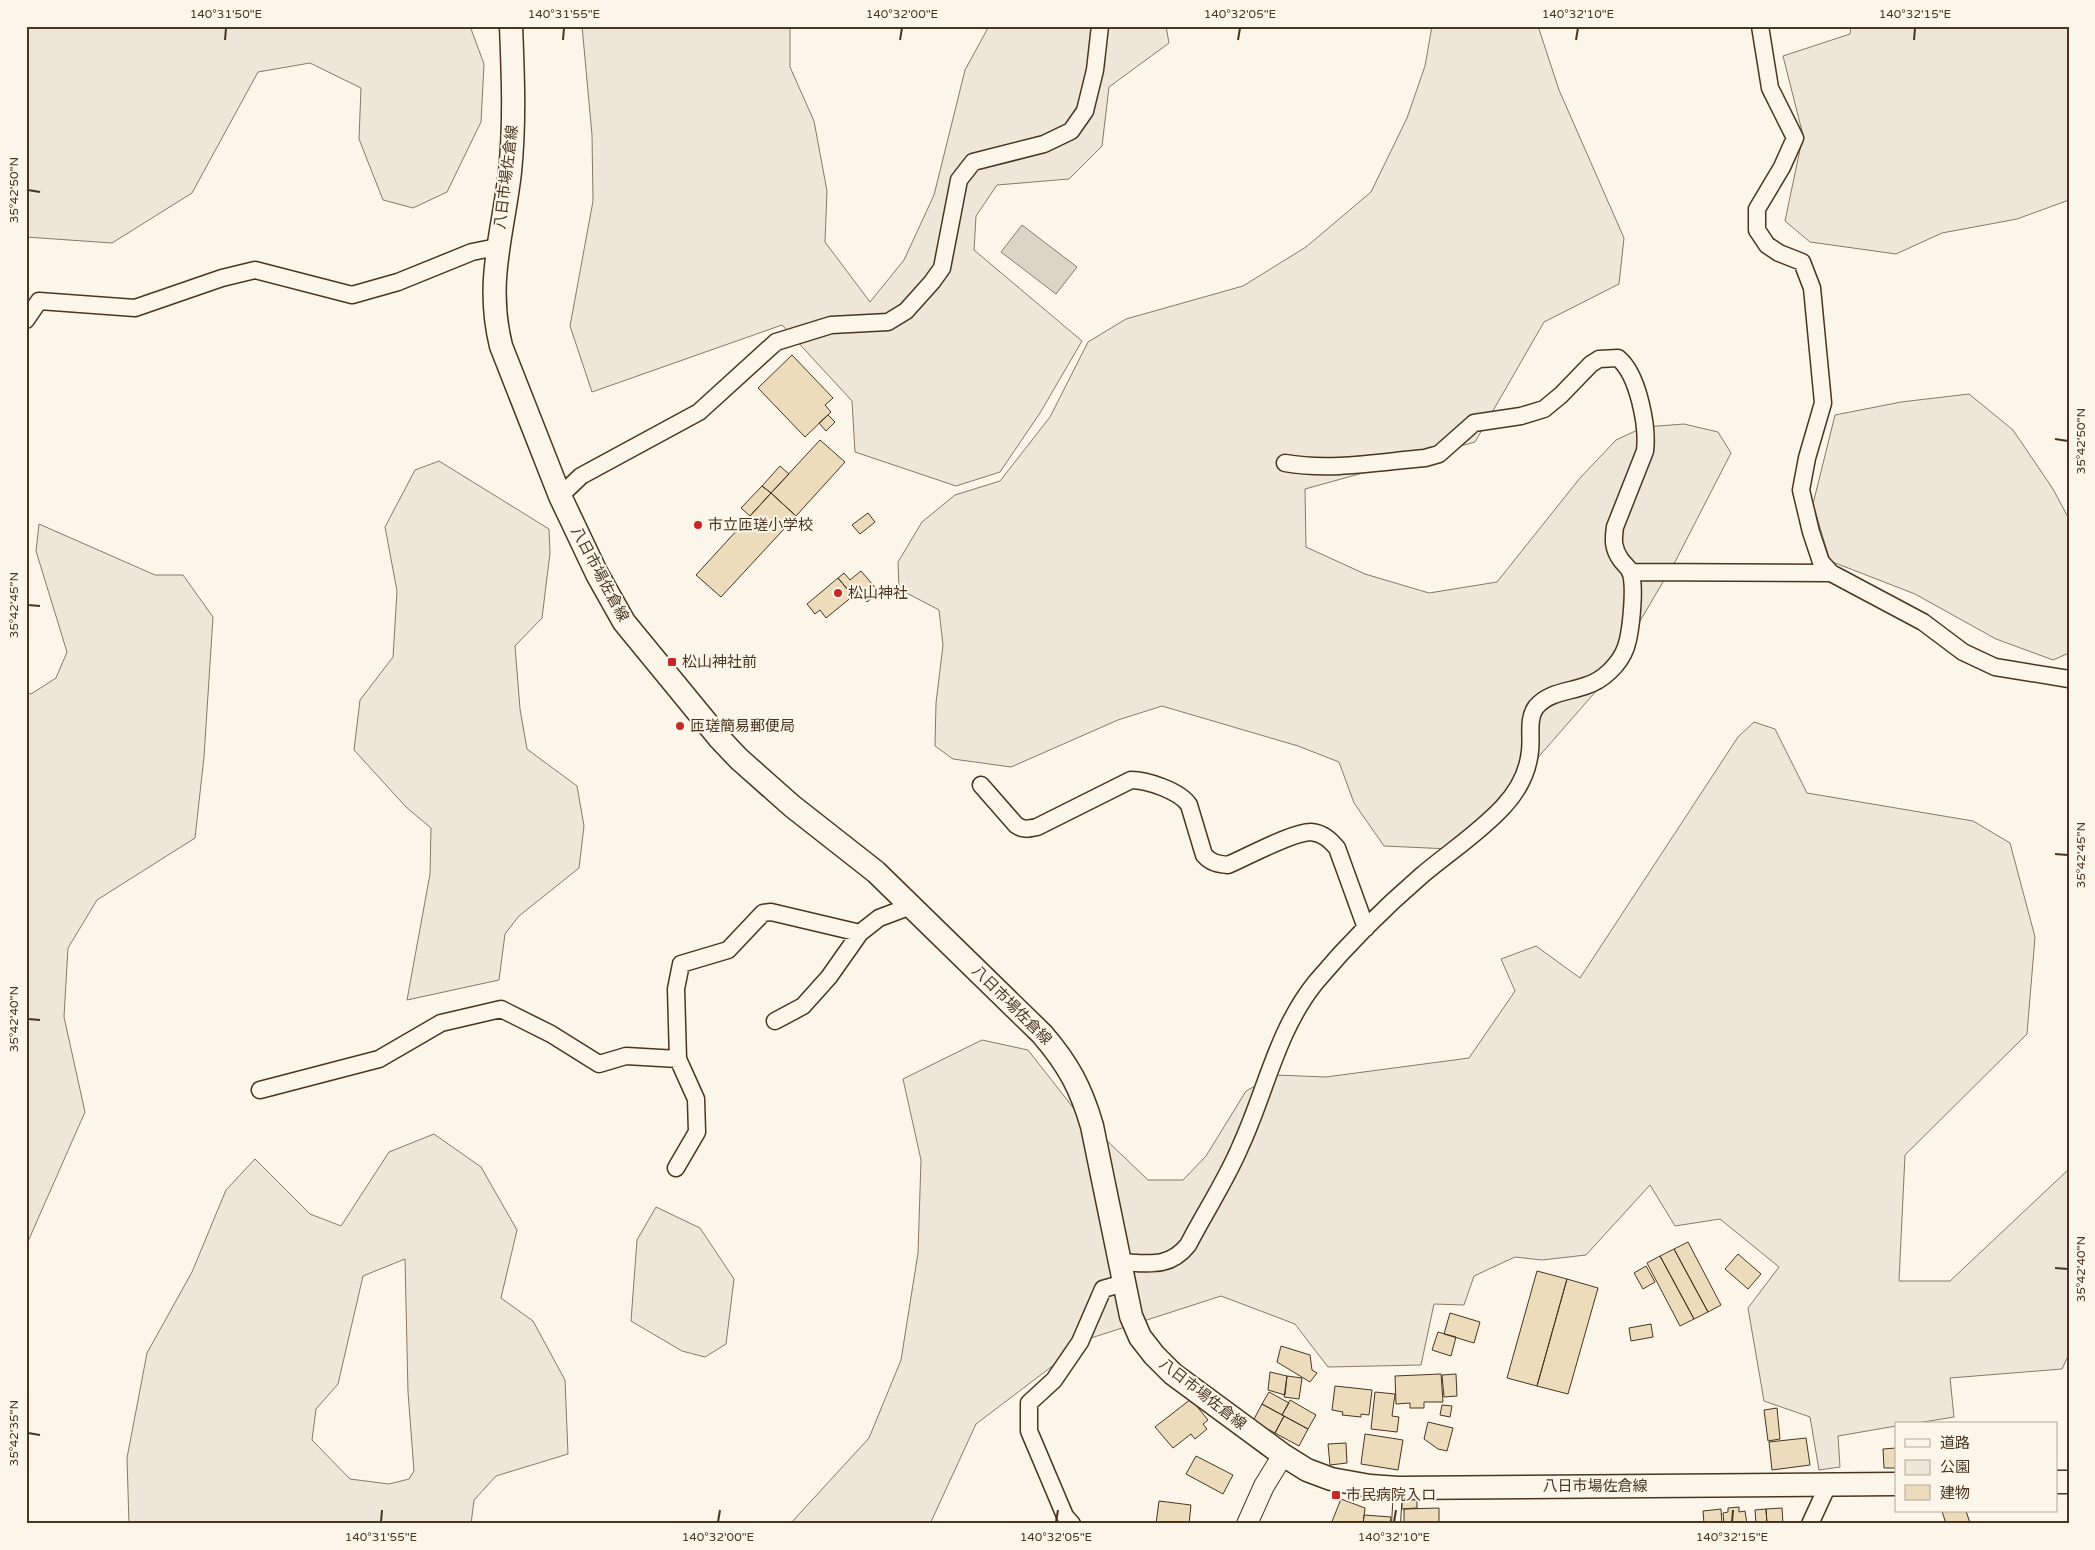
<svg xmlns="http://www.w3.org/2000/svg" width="2095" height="1550" font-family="'Varela Round','Noto Sans JP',sans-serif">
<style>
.green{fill:#ede6d9;stroke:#887966;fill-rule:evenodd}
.water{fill:#dcd4c6;stroke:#887966}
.building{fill:#ecdcbc;stroke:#4a3520}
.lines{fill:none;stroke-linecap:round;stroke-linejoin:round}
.service-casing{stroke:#4a3520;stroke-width:10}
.minor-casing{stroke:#4a3520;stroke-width:19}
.tertiary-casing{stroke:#4a3520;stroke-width:22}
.secondary-casing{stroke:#4a3520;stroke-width:25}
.service{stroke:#fbf6e9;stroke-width:8}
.minor{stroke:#fbf6e9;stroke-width:16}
.tertiary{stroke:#fbf6e9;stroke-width:20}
.secondary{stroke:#fbf6e9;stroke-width:22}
.ticks{fill:none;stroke:#4a3520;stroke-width:2}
.poi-dot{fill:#c62828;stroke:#fbf6e9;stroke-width:2}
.labels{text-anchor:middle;stroke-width:4;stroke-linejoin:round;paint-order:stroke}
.street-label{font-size:15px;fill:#4a3520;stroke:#fbf6e9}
.poi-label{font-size:15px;fill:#4a3520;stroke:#fbf6e9;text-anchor:start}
.neatline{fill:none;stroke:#4a3520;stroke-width:2}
.ticks-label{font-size:12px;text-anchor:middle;fill:#4a3520}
</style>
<rect width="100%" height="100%" fill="#fbf6e9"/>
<path class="green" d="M26 26H470L484 64 481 122 447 192 413 208 383 200 359 139 361 88 310 63 258 72 192 193 112 243 26 237Z
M582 26H790V67L814 121 827 191 825 242 870 302 904 260 934 195 965 70 989 26H1166L1169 43 1109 87 1102 146 1069 179 997 185 976 216 974 250 1082 341 1040 413 1000 472 956 486 855 452 852 401 782 325 592 392 570 326 593 201 592 135Z
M1432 26H1538L1559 90 1624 238 1619 284 1544 322 1475 442 1305 489 1306 547 1365 574 1429 593 1497 582 1580 478 1616 440 1644 427 1684 424 1718 432 1731 453 1676 560 1604 682 1500 801 1450 849 1384 846 1354 803 1339 762 1298 746 1162 706 1118 720 1011 767 953 759 935 746 936 703 943 645 939 610 899 589 898 562 922 522 955 495 1000 481 1050 417 1088 342 1126 319 1243 286 1306 247 1371 192 1407 118 1425 66Z
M1851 26H2069V200L2017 219 1942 233 1896 254 1810 242 1785 221 1803 135 1783 56 1850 34Z
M1969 394 2013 430 2053 489 2069 519V653L2053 660 1996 639 1915 594 1830 561 1813 504 1835 415 1901 402Z
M439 461 549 529 550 553 542 618 515 646 520 709 527 749 577 786 584 826 579 868 519 916 505 934 499 980 407 1000 430 874 431 828 406 807 354 750 360 700 393 657 397 591 385 527 415 470Z
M39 524 155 575H183L213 617 204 757 195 838 97 900 68 948 64 1017 85 1112 26 1246V693L31 694 56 678 67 652 36 551Z
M1754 722 1775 729 1807 793 1973 821 2010 843 2035 937 2027 1034 1905 1155 1899 1281H1950L2069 1169V1354L2062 1369 1950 1378 1954 1417 1911 1424H1896V1426L1838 1436 1840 1467 1819 1470 1810 1417 1764 1401 1748 1308 1779 1267 1720 1219 1675 1226 1650 1185 1586 1255 1542 1260 1515 1257 1474 1276 1464 1305 1434 1304 1421 1365 1328 1367 1295 1324 1221 1296 1088 1339 976 1424 930 1524H790L869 1438 901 1360 918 1253 921 1160 903 1079 982 1040 1028 1050 1075 1110 1148 1180H1183L1206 1156 1246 1091 1275 1075 1326 1077 1469 1058 1515 991 1501 959 1536 946 1580 978 1738 737Z
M434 1134 481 1167 517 1230 501 1298 533 1321 565 1380 568 1454 496 1476 474 1500 471 1524H129L127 1458 147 1353 192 1272 226 1190 255 1159 310 1214 341 1226 389 1152ZM405 1259 408 1392 414 1471 409 1479 389 1484 350 1479 312 1440 316 1409 338 1384 363 1276Z
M656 1207 700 1228 734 1279 726 1344 705 1357 682 1351 631 1321 637 1240Z"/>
<path class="water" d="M1022 225 1077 267 1056 294 1001 252Z"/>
<path class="building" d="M792 355 833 398 825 405 831 412 805 437 758 388Z
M828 415 835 422 826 431 819 423Z
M820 440 845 462 796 516 771 493Z
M780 466 789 474 771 493 762 486Z
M762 486 771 493 750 516 741 508Z
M771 493 796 516 721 597 696 575Z
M868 513 875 522 860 534 852 525Z
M861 571 879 592 867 602 859 592 853 596 838 578 844 573 850 580Z
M838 578 853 596 826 618 820 610 815 614 807 604Z
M1688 1242 1721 1305 1708 1312 1674 1249Z
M1674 1249 1708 1312 1694 1319 1660 1256Z
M1738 1254 1761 1274 1748 1289 1725 1269Z
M1660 1256 1694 1319 1680 1326 1647 1263Z
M1646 1266 1655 1282 1643 1289 1634 1273Z
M1537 1271 1567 1279 1537 1386 1507 1378Z
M1567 1279 1598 1288 1568 1394 1537 1386Z
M1450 1313 1480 1322 1474 1343 1444 1334Z
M1651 1324 1653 1337 1631 1341 1629 1328Z
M1438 1332 1456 1337 1451 1356 1432 1350Z
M1281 1346 1310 1355 1312 1370 1317 1373 1310 1382 1277 1362Z
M1270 1372 1287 1376 1285 1395 1268 1390Z
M1441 1374 1443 1402H1424V1408H1410V1403L1396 1404 1395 1376Z
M1456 1374 1457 1396 1444 1397 1442 1375Z
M1287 1376 1302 1378 1299 1399 1284 1397Z
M1335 1386 1372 1390 1369 1415 1361 1414V1417L1342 1415 1343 1412 1332 1410Z
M1269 1392 1289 1403 1282 1415 1262 1404Z
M1375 1392 1395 1394 1392 1416 1399 1417 1397 1432 1371 1429Z
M1191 1399 1208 1420 1203 1424 1207 1429 1195 1439 1191 1434 1173 1448 1155 1427Z
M1290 1400 1316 1415 1308 1429 1282 1415Z
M1262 1404 1284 1416 1275 1433 1253 1421Z
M1442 1405 1452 1406 1450 1417 1440 1415Z
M1777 1408 1780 1439 1768 1441 1764 1410Z
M1284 1416 1308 1429 1299 1446 1275 1433Z
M1428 1422 1453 1428 1447 1451 1438 1449 1424 1439Z
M1365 1434 1403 1440 1398 1470 1361 1464Z
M1806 1438 1810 1465 1772 1470 1769 1442Z
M1346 1443 1347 1463 1330 1465 1328 1444Z
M1896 1448V1468H1884L1883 1449Z
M1196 1456 1233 1475 1223 1494 1186 1474Z
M1341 1499 1365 1508 1363 1524H1331Z
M1402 1499H1417V1508L1402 1509Z
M1159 1501 1191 1505 1189 1524H1156Z
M1739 1507V1512L1745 1511 1747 1524H1724L1723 1513 1728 1512V1508Z
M1439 1508V1524H1404V1509Z
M1782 1508 1783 1524H1767L1766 1509Z
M1721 1509 1722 1524H1704L1703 1511Z
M1766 1509 1767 1524H1756L1755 1510Z
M1942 1511H1966L1970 1523 1946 1524Z
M1364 1515 1391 1517 1390 1524H1363Z"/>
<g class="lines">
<defs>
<path id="service" d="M1396 1524 1398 1490"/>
<path id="minor" d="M1760 26 1770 88 1795 138 1782 167 1757 209V230L1767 245 1779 253 1802 262 1812 288 1823 403 1807 458 1801 490 1811 532 1821 562 1831 573 1923 622 1963 652 1995 667 2069 679
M26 320 39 301 135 308 222 278 255 270 352 295 398 282 472 252 497 247
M560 496 581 476 699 412 776 342 831 325 888 322 906 311 932 282 942 268 959 180 973 162 1044 144 1071 131 1085 111 1095 70 1100 26
M1630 572 1831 573
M981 785 1016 825C1023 830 1028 829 1037 827L1131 780C1147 780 1180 791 1189 805L1204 855C1211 863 1218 864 1228 865 1247 857 1292 832 1311 832 1323 833 1330 840 1337 848L1366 928
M775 1021 803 1006 829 977 860 933 879 918 911 906
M260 1090 379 1059 441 1023 501 1009 551 1034 599 1064 626 1056 678 1059 676 989 681 964 728 950 763 913 771 912 860 933
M676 1168 697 1132 696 1099 678 1059
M1120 1262C1147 1263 1169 1269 1188 1245 1205 1212 1227 1179 1241 1145 1266 1091 1277 1030 1316 982 1347 945 1384 908 1421 876 1448 853 1479 833 1503 807 1518 791 1528 772 1530 751 1532 737 1527 719 1536 707 1549 692 1568 692 1585 686 1603 681 1620 664 1626 647 1631 632 1636 585 1630 571 1628 567 1624 564 1621 560 1613 549 1613 540 1615 527L1645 451C1648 426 1638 374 1618 358L1599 359 1591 364 1561 395 1544 409 1521 416 1474 423 1439 454 1425 458C1379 462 1331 471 1285 463
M1072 1524 1065 1516 1029 1431V1403L1054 1380 1080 1342 1103 1289 1124 1283
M1810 1524 1828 1485"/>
<path id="tertiary" d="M1247 1524 1264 1486 1283 1455"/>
<path id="secondary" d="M511 26C513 75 515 123 510 172 503 234 485 282 501 346L560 496 597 574 624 622 720 739 739 759 792 806 876 872 1042 1034C1068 1064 1081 1088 1092 1126L1131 1316 1140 1337 1154 1355 1173 1374 1283 1455 1307 1470 1331 1479 1370 1486 1398 1488 1896 1484
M2056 1482H2069"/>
</defs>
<use href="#service" class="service-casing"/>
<use href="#minor" class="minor-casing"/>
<use href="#tertiary" class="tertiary-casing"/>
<use href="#secondary" class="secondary-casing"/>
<use href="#service" class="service"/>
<use href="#minor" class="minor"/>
<use href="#tertiary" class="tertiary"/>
<use href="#secondary" class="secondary"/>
</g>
<path class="ticks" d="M225 40 226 28M563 40 564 28M900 40 902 28M1238 40 1240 28M1576 40 1578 28M1914 40 1915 28M28 190 40 192M2055 439 2068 441M28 605 40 606M2055 854 2068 855M28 1019 40 1020M2055 1268 2068 1269M28 1433 40 1435M381 1522 382 1510M718 1522 720 1510M1056 1522 1058 1510M1394 1522 1396 1510M1732 1522 1733 1510"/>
<g class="poi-dot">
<circle cx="698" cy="525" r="5"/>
<circle cx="838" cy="593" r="5"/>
<rect x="667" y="657" width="10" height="10" rx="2.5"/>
<circle cx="680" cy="726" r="5"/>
<rect x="1331" y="1490" width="10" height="10" rx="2.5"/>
</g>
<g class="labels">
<g class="street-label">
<text transform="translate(506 177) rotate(-83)" y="5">八日市場佐倉線</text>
<text transform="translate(600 574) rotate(62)" y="5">八日市場佐倉線</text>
<text transform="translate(1012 1005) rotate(45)" y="5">八日市場佐倉線</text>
<text transform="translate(1203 1394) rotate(38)" y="5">八日市場佐倉線</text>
<text x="1595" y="1491">八日市場佐倉線</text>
</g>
<g class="poi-label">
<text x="708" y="530">市立匝瑳小学校</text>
<text x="848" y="598">松山神社</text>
<text x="682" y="667">松山神社前</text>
<text x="690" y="731">匝瑳簡易郵便局</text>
<text x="1346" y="1500">市民病院入ロ</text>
</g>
</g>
<rect width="2095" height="1550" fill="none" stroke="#fbf6e9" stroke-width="55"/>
<rect x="1895" y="1422" width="162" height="90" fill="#fbf6e9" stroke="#b4a999"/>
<rect x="1905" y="1439" width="25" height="8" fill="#fbf6e9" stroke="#b4a999"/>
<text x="1940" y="1448" font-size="15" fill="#4a3520">道路</text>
<rect x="1905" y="1460" width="25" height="15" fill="#ede6d9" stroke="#b4a999"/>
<text x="1940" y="1472" font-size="15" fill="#4a3520">公園</text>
<rect x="1905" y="1485" width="25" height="15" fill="#ecdcbc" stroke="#b4a999"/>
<text x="1940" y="1498" font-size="15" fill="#4a3520">建物</text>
<rect x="28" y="28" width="2040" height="1494" class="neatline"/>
<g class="ticks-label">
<text x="226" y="18">140°31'50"E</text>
<text x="564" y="18">140°31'55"E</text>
<text x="902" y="18">140°32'00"E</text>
<text x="1240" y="18">140°32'05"E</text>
<text x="1578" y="18">140°32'10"E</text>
<text x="1915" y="18">140°32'15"E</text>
<text transform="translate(14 190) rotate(-90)" y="4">35°42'50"N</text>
<text transform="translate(2081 441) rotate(-90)" y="4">35°42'50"N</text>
<text transform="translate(14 605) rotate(-90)" y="4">35°42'45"N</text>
<text transform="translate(2081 855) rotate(-90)" y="4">35°42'45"N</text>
<text transform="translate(14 1019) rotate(-90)" y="4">35°42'40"N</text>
<text transform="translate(2081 1269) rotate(-90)" y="4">35°42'40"N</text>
<text transform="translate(14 1433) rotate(-90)" y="4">35°42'35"N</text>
<text x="381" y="1541">140°31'55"E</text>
<text x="718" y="1541">140°32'00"E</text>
<text x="1056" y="1541">140°32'05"E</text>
<text x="1394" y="1541">140°32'10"E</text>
<text x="1732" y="1541">140°32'15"E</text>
</g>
</svg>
